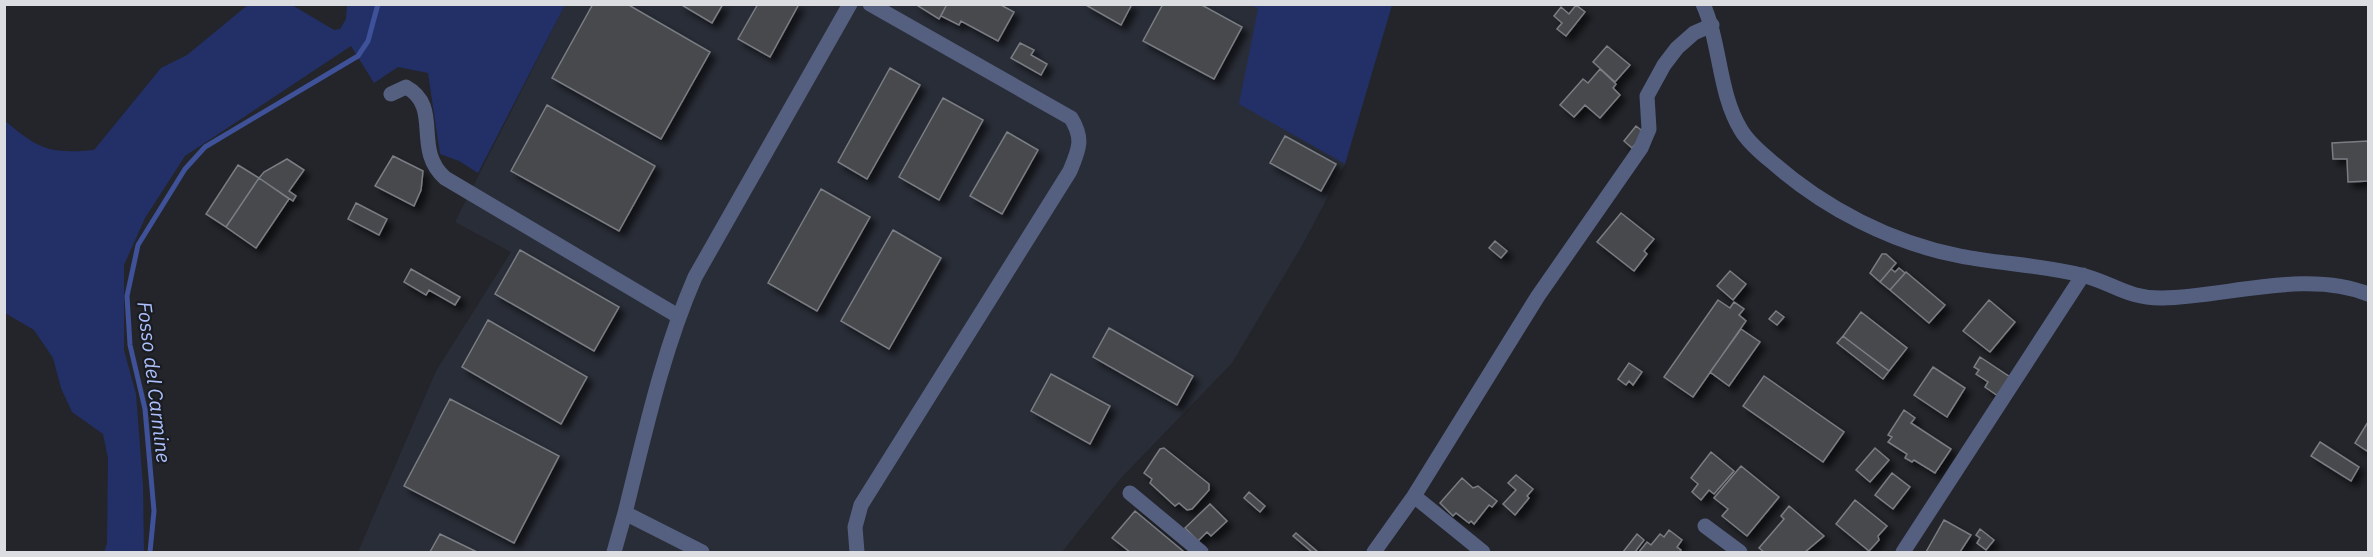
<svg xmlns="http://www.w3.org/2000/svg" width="2373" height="557" font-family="'IBM Plex Sans',sans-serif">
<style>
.built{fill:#292d37}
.green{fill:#223067}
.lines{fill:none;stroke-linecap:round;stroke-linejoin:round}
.stream{stroke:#3e5199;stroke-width:5}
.building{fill:#46484d;stroke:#7a7d83;stroke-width:1.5;filter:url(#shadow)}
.minor{stroke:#556080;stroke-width:15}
.labels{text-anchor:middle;stroke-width:4.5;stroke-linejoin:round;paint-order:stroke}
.water-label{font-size:20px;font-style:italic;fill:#acc0fd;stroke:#1a1c21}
</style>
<defs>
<filter id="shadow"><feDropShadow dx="5.5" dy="5.5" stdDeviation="3" flood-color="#0009"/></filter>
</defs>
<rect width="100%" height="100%" fill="#23252a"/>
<path class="built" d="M565 5H1392L1345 164 1304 242 1232 363 1121 478 1062 552H358L436 371 511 252 455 222Z"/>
<path class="green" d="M249 4 292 5 334 30 340 29 346 19 347 5H565L478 173 459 161 440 154 428 73 398 67 374 83 351 46 185 156 145 218 124 265V350L136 394 143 486 144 552H104L107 544 108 458 103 434 72 412 61 388 53 358 34 330 5 313V121C39 149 48 154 94 150L161 68 187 55Z
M1252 5H1392L1345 164 1239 104 1258 9Z"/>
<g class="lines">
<path class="stream" d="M150 552 154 511 145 409 130 345 127 296 138 245 185 169 205 147 358 56 368 41 378 4"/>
</g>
<path class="building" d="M593 4H627L710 52 661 139 552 78Z
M680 4H723L712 23Z
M758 4H799L770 57 738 39Z
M943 4 946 6 939 19 915 4Z
M947 4H999L1014 12 998 41 961 21 959 25 941 16Z
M1084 4H1132L1121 25Z
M1163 4H1200L1242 27 1214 79 1143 41Z
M1576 5 1585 12 1566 36 1557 29 1562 23 1554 16 1561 7 1569 14Z
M1020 43 1034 50 1031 55 1047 64 1041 75 1011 58Z
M1607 46 1630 65 1615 82 1593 62Z
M890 68 920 85 867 179 838 162Z
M1600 69 1616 84 1613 88 1620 95 1600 118 1585 105 1574 117 1560 105 1583 79 1588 83Z
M943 98 983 120 939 200 899 177Z
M547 105 655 166 619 231 511 171Z
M1636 126 1645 133 1632 148 1624 141Z
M1007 132 1038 150 1002 214 970 196Z
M1285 136 1336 164 1321 191 1270 163Z
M2368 141V181L2348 182 2347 159H2333L2332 143Z
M393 156 423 171 421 190 414 206 375 186Z
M287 159 304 170 289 191 296 196 293 201 259 178 264 172Z
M238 165 259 178 226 227 206 214Z
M259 178 289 199 256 248 226 227Z
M821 189 870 217 817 311 768 283Z
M356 203 387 219 379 235 348 219Z
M1621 213 1654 239 1644 251 1647 254 1634 271 1597 242Z
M893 230 941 258 889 349 841 321Z
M1495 241 1507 251 1501 258 1489 248Z
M520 250 619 307 594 351 495 294Z
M1882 254H1886L1896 263 1880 282 1870 273Z
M1899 268 1905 273 1890 290 1880 282 1891 269 1895 272Z
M411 269 460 297 455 305 429 290 426 295 404 282Z
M1730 271 1746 284 1733 300 1717 286Z
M1906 272 1945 305 1929 323 1890 290Z
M1718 300 1730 308 1734 302 1744 309 1739 315 1746 321 1693 397 1664 377Z
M1989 300 2015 322 1990 352 1963 331Z
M1776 311 1784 317 1777 325 1769 319Z
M1861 312 1907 348 1889 371 1843 336Z
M488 320 587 377 561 424 462 367Z
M1109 328 1193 376 1177 405 1093 357Z
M1741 329 1760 342 1729 386 1710 372Z
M1843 336 1889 371 1883 379 1837 343Z
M1980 357 2010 377 1998 396 1985 387 1988 382 1976 374 1979 370 1974 367Z
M1629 363 1642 372 1633 385 1629 381 1626 385 1618 379Z
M1933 367 1965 388 1947 417 1914 395Z
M1051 374 1110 406 1090 444 1031 411Z
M1764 376 1844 432 1823 462 1743 406Z
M450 399 559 456 514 543 404 486Z
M1904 410 1915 418 1911 423 1951 449 1935 473 1914 460 1912 462 1905 458 1907 454 1888 442 1892 437 1888 435Z
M2368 422V448L2367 451 2355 443Z
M2320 442 2359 467 2351 481 2311 456Z
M1164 448 1209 484V490L1192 509 1187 510 1179 503 1175 506 1150 483 1152 479 1144 473 1160 449Z
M1875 448 1889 460 1870 482 1856 470Z
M1711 452 1734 471 1714 494 1709 490 1701 500 1692 492 1698 484 1691 478Z
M1741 466 1779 497 1747 536 1722 516 1728 509 1714 498Z
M1892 473 1910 487 1893 509 1875 495Z
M1516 475 1533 489 1527 496 1529 498 1515 515 1503 504 1516 490 1508 483Z
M1462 478 1473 488 1478 486 1497 501 1492 507 1489 505 1474 524 1471 521 1469 523 1456 513 1453 516 1440 503Z
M1249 492 1265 506 1260 512 1244 498Z
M1855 500 1887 526 1878 536 1879 540 1869 551 1836 524Z
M1210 504 1227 521 1211 536 1207 532 1198 541 1185 528Z
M1789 506 1824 536 1805 552H1764L1759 548 1784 519 1781 516Z
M1135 511 1183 551 1182 552H1130L1112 538Z
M1944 520 1971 535 1960 552H1926Z
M1980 529 1994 540 1986 550 1977 543 1980 538 1976 535Z
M1669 530 1682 540 1677 547 1681 550 1679 552H1639L1647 542 1651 545 1660 534 1664 537Z
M1296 533 1318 552H1312L1293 536Z
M440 534 477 552H430Z
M1637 534 1644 540 1635 552H1623Z"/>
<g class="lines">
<path class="minor" d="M1703 4C1721 44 1718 92 1741 130 1748 142 1761 153 1772 162 1824 208 1892 243 1960 256 2000 264 2042 265 2081 275 2112 282 2127 299 2163 298 2226 297 2307 269 2368 294
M391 94 406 87C443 107 412 149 445 178L678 316
M1130 493 1201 552
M1414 496 1483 552
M1705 526 1740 552
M614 552 625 513
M702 552 625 513C645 433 662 353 695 277L850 4
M857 552 855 527 861 505 1070 171C1079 149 1084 139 1071 118L870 4
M1374 552 1414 496 1538 296 1641 148 1649 129 1647 96 1664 65 1677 48 1694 33 1712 25
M1903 552 2083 275"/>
</g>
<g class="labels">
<g class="water-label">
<text transform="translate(154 382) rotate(83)" y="7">Fosso del Carmine</text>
</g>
</g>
<rect width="2373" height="557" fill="none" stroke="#dbdde0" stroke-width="12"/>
</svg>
